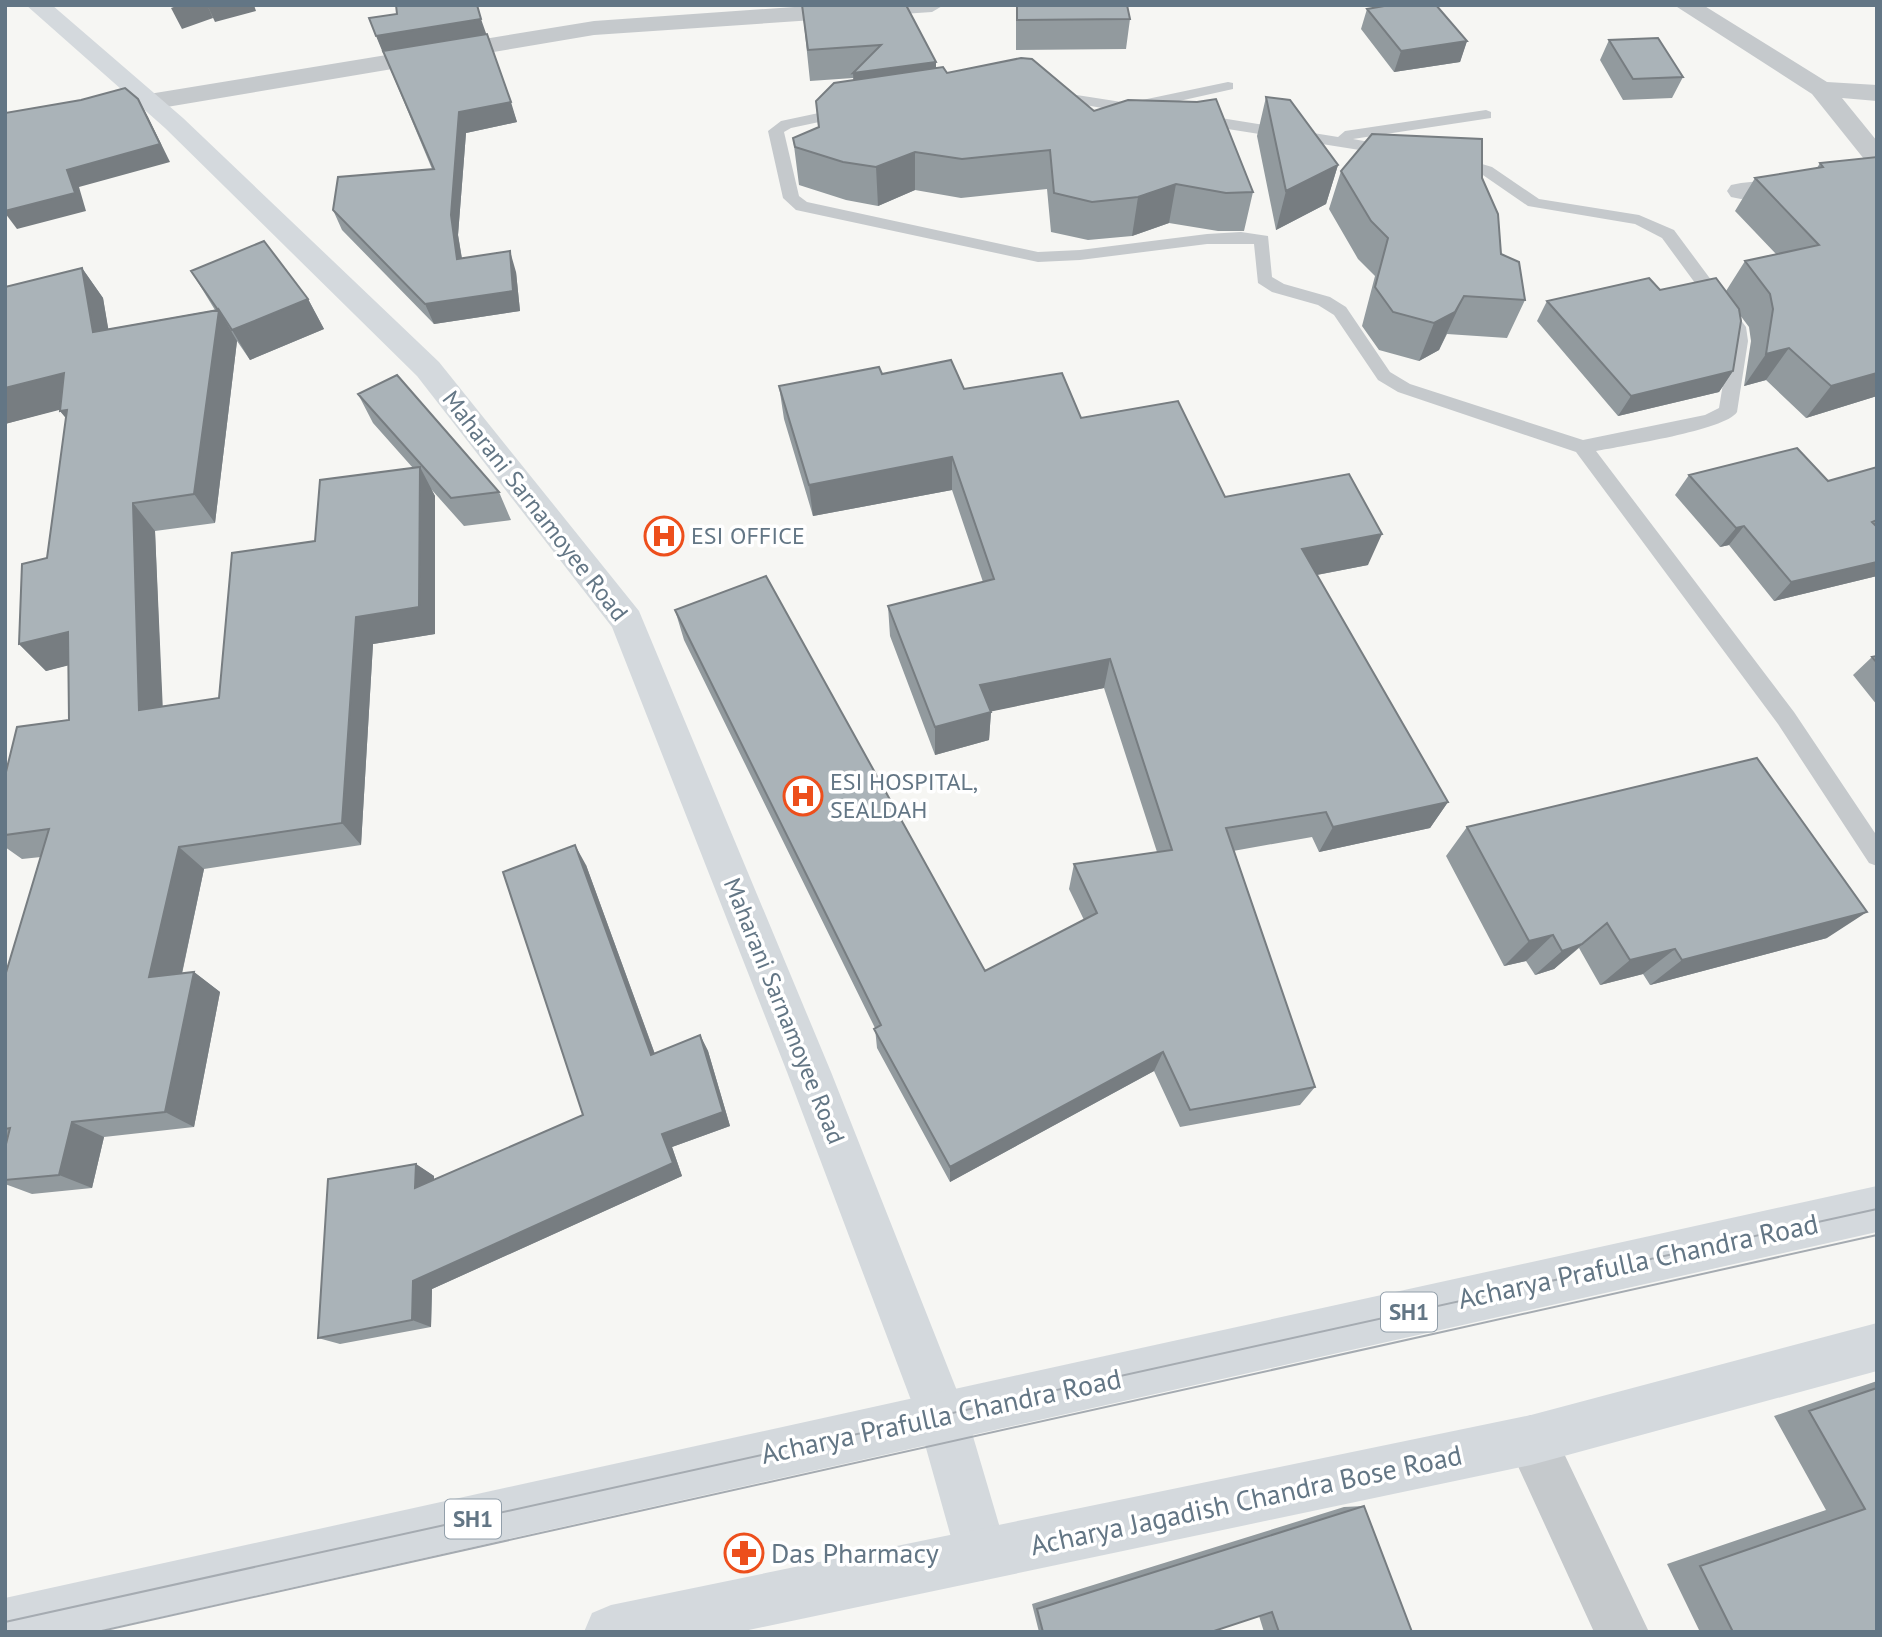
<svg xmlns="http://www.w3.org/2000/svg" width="1882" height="1637" font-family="'PT Sans',sans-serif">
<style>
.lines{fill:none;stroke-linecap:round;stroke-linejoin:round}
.lane{fill:#c5c9cc;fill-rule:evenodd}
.street{fill:#c5c9cc;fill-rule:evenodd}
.secondary{fill:#d4d9dd;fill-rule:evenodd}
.primary{fill:#d4d9dd;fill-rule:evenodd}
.tram{stroke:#a5abb1;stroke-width:2}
.wall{fill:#929a9e}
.shaded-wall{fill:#777d81}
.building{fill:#aab3b8;stroke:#777d81;stroke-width:2}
.labels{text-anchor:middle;stroke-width:7;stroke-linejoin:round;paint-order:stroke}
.shield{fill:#fff;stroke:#929faa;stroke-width:2}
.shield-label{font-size:23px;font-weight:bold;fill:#637685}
.street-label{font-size:24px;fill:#637685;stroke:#fff}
.poi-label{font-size:24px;fill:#637685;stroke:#fff;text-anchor:start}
.near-street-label{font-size:28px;fill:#637685;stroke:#fff}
.near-poi-label{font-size:28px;fill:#637685;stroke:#fff;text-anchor:start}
</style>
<rect width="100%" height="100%" fill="#f6f6f3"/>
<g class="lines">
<path class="lane" d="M1228 82 1233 83V89L1148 108 1147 113 1142 115 1051 99 1044 95 1051 91 1128 103Z
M847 107 852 109V115L791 128 784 132 799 196 807 202 1038 252 1080 250 1207 234 1241 232 1268 236 1272 277 1284 284 1330 297 1346 307 1390 372 1410 384 1583 440 1705 415 1719 408 1730 341 1728 328 1662 238 1635 224 1528 206 1480 173 1444 160 1452 155 1492 167 1539 199 1639 215 1674 230 1746 327 1748 341 1737 412C1726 430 1622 446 1596 451L1794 712 1877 836V866L1869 863 1778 724 1576 452 1398 392 1378 380 1334 315 1318 305 1272 292 1258 283 1254 244H1207L1080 260 1038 262 796 210 783 198 768 131 781 121Z
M1486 110 1491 112V118L1353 139 1396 147 1399 150 1391 155 1196 124 1188 119 1196 114 1338 137 1345 131Z"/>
<path class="street" d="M823 5H944L932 12 594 35 149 110 140 107 136 102 140 97 149 94 594 21Z
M1674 5H1703L1827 82 1877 85V101L1842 98 1877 141V166L1868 164 1812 94Z
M1877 169V185L1741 199 1731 197 1727 191 1731 185 1741 183Z
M1531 1415 1549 1422 1649 1632H1594L1506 1440 1513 1422Z"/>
<path class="secondary" d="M26 5H52L183 118 439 362 639 611 831 1072 967 1416 1008 1555 1000 1573 982 1581 964 1573 956 1555 917 1416 787 1072 612 627 417 376 165 128Z"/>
<path class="primary" d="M1877 1186V1232L94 1632H5V1598Z
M1877 1323V1371L1531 1465 739 1632H584L592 1613 611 1605 1531 1415Z"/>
<path class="tram" d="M5 1622 1877 1209
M97 1632 1877 1235"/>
</g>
<path class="wall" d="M802 5 947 73 1094 111 1253 192 1244 231H1218L1169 223 1132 236 1088 240 1051 232 1047 189 961 198 915 190 878 206 846 200 799 185 793 138 818 127 816 101 854 80 853 78 810 81Z
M1016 5H1127L1130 19 1126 49 1016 50Z
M1367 9 1467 41 1460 62 1394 72 1361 29Z
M369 18 486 34 517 122 466 133 458 235 462 258 516 272 520 311 434 324 342 230 333 210 432 169Z
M1609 40 1683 77 1672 98 1623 100 1600 60Z
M1266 97 1338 165 1326 204 1276 230 1257 136Z
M1877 157V396L1806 418 1766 380 1744 386 1751 341 1749 327 1740 315 1733 371 1719 392 1618 416 1537 321 1547 301 1660 290 1726 291 1745 261 1776 254 1735 211 1755 178 1817 168 1820 163Z
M1341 171 1482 178 1501 254 1525 300 1507 338 1447 334 1439 350 1419 361 1379 350 1362 326 1375 276 1358 259 1329 209Z
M82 268 103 298 108 329 215 310 191 271 308 299 324 329 250 360 237 341 215 523 155 531 162 706 219 698 315 541 413 468 373 423 358 394 499 492 511 520 464 526 431 489 435 496V634L373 644 361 845 204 869 182 974 194 972 220 992 194 1127 104 1137 92 1188 32 1194 5 1184V976L41 857 22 859 5 847V776L69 720 68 665 46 671 19 644 47 558 66 418 60 411V409L5 424V287Z
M882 374 964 389 1081 418 1225 497 1368 565 1317 575 1448 802 1430 828 1319 852 1312 837 1233 851 1315 1087 1300 1105 1180 1127 1154 1071 950 1182 877 1048 875 1028 684 640 675 610 985 971 1084 920 1069 889 1074 864 1157 852 1104 688 991 711 989 740 935 755 890 636 888 606 983 582 952 490 813 516 784 419 779 386Z
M1877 467V576L1774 601 1729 545 1720 547 1675 495 1689 475 1828 481Z
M1877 656V705L1853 675 1872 657Z
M1467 827 1827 938 1650 985 1643 974 1600 985 1579 948 1554 969 1535 975 1526 961 1504 966 1446 856Z
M586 865 655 1054 700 1035 708 1051 730 1126 672 1147 682 1176 432 1289 431 1327 340 1344 318 1338 416 1164 434 1176V1180L583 1115Z
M1877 1381V1632H1700L1667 1564 1826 1510 1774 1416Z
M1364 1506 1412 1632H1264L1259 1616 1211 1632H1039L1032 1604 1344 1507Z"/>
<path class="shaded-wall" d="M179 5H207L213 18 182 29 171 8Z
M207 5H254L256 11 215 22Z
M481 19 487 36 383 53 376 36Z
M1467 41 1460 62 1394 72 1401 51Z
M936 62V93L855 103 853 73Z
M138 99 148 117 170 162 79 187 86 211 17 229 5 213V211L67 170Z
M511 102 517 122 466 133 458 235 465 279 457 259 451 215 459 112Z
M915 152V190L878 206 876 167Z
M1338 165 1326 204 1276 230 1286 191Z
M1176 184 1169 223 1132 236 1138 197Z
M510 251 516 272 520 311 434 324 425 304Z
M82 268 103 298 114 362 93 332Z
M1464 296 1439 350 1419 361 1434 323Z
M308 299 324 329 250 360 232 330Z
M219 310 237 341 215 523 194 494Z
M1789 348 1766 380 1744 386 1766 354Z
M1733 371 1719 392 1618 416 1631 396Z
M64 373 86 403 5 424V388Z
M1877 373V396L1806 418 1831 386Z
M67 410 84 440 60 411Z
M952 457V490L813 516 809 485Z
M420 467 435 496V634L373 644 361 845 342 823 356 617Z
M133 503 155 531 164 735 139 710Z
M1744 526 1729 545 1720 547 1736 528Z
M1382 534 1368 565 1290 580 1302 549Z
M1877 562V576L1774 601 1791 582Z
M68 632 94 659 46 671 19 644Z
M1110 659 1104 688 979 714 980 685Z
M991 712 989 740 935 755V727Z
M1448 802 1430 828 1319 852 1333 827Z
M575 845 586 865 661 1071 651 1055Z
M179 847 204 869 177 996 149 977Z
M1867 912 1827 938 1650 985 1682 960Z
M1607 923 1554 969 1535 975 1562 951Z
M1553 935 1526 961 1504 966 1529 941Z
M1675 949 1643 974 1600 985 1630 960Z
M194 972 220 992 194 1127 165 1112Z
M700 1035 708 1051 730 1126 672 1147 682 1176 432 1289 431 1327 412 1320 413 1281 662 1134Z
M1163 1052 1154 1071 950 1182V1167Z
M72 1122 104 1137 92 1188 59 1175Z
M416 1164 434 1176V1199L415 1188Z"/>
<path class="building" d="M396 5H477L481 19 376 36 369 18 397 14Z
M802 5H906L936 62 853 73 881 45 808 50Z
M1017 5H1127L1130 19 1017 20Z
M1390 5H1436L1467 41 1401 51 1367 9Z
M487 34 511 102 459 112 451 215 457 259 510 251 513 291 425 304 333 210 338 177 434 169 383 51Z
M1658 38 1683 77 1633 79 1609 40Z
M1021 58 1032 59 1094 111 1128 100 1197 102 1216 99 1253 192 1226 193 1176 184 1138 197 1092 202 1054 193 1050 150 962 159 915 152 876 167 843 162 795 147 793 138 819 127 816 101 834 83 943 67 947 73Z
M125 88 138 99 160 144 67 170 75 193 5 211V113L81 100Z
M1266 97 1290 100 1338 165 1286 191Z
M1372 134 1482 139V178L1498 214 1501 254 1519 262 1525 300 1464 296 1455 312 1434 323 1393 312 1375 287 1388 238 1371 221 1341 171Z
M1877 157V373L1831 386 1789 348 1766 354 1773 309 1770 294 1745 261 1819 245 1755 178 1823 167 1820 163Z
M264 241 308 299 232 330 219 310 194 494 133 503 139 710 219 698 232 553 315 541 320 480 420 467 419 607 356 617 342 823 179 847 149 977 194 972 165 1112 72 1122 59 1175 5 1180V1148L10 1128 5 1129V976L49 829 5 835V776L17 727 69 720 68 632 19 644 22 564 47 558 67 410 60 411 64 373 5 388V287L82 268 93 332 218 310 191 271Z
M1649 278 1660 290 1716 278 1739 309 1741 321 1733 371 1631 396 1547 301Z
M951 360 964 389 1062 373 1081 418 1178 401 1225 497 1349 474 1382 534 1302 549 1448 802 1333 827 1326 812 1226 828 1315 1087 1190 1110 1163 1052 950 1167 874 1029 881 1025 675 610 766 576 985 971 1097 913 1074 864 1172 850 1110 659 980 685 991 712 935 727 888 606 994 579 952 457 809 485 779 386 879 367 882 374Z
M397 375 499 492 451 498 358 394Z
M1797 448 1828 481 1877 467V520L1872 522 1877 527V562L1791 582 1744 526 1736 528 1689 475Z
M1877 656V663L1872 657Z
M1757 758 1867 912 1682 960 1675 949 1630 960 1607 923 1582 944 1562 951 1553 935 1529 941 1467 827Z
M575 845 651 1055 700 1035 723 1112 662 1134 673 1163 413 1281 412 1320 318 1338 328 1179 416 1164 415 1188 583 1115 503 872Z
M1877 1388V1632H1733L1700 1566 1865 1509 1809 1411Z
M1364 1506 1412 1632H1279L1272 1612 1211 1632H1043L1037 1609Z"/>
<defs>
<symbol id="hospital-ring" viewBox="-11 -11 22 22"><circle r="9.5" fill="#fff" stroke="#ed4f1c" stroke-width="1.5"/><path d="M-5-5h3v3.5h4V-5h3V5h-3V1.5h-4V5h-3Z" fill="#ed4f1c"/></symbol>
<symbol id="pharmacy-ring" viewBox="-11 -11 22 22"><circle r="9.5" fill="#fff" stroke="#ed4f1c" stroke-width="1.5"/><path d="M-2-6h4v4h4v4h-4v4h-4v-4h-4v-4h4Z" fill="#ed4f1c"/></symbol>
</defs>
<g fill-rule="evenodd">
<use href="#hospital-ring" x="642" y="514" width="44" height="44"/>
<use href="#hospital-ring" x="781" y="774" width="44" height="44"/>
<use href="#pharmacy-ring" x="722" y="1531" width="44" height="44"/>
</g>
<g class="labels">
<g class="shield">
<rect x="1381" y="1292.5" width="56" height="39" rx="5"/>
<rect x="445" y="1499.5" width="56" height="39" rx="5"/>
</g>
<g class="shield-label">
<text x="1409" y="1320">SH1</text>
<text x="473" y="1527">SH1</text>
</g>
<g class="street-label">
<text transform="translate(535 506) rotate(52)" y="8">Maharani Sarnamoyee Road</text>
<text transform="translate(784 1011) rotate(68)" y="8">Maharani Sarnamoyee Road</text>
</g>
<g class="poi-label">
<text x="691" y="544">ESI OFFICE</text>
<text x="830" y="790">ESI HOSPITAL,<tspan x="830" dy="28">SEALDAH</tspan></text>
</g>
<g class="near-street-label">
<text transform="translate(1638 1261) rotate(-12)" y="10">Acharya Prafulla Chandra Road</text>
<text transform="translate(941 1416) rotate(-12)" y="10">Acharya Prafulla Chandra Road</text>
<text transform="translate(1246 1500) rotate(-12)" y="10">Acharya Jagadish Chandra Bose Road</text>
</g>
<g class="near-poi-label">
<text x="771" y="1563">Das Pharmacy</text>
</g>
</g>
<rect width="1882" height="1637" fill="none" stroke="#637685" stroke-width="14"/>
</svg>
